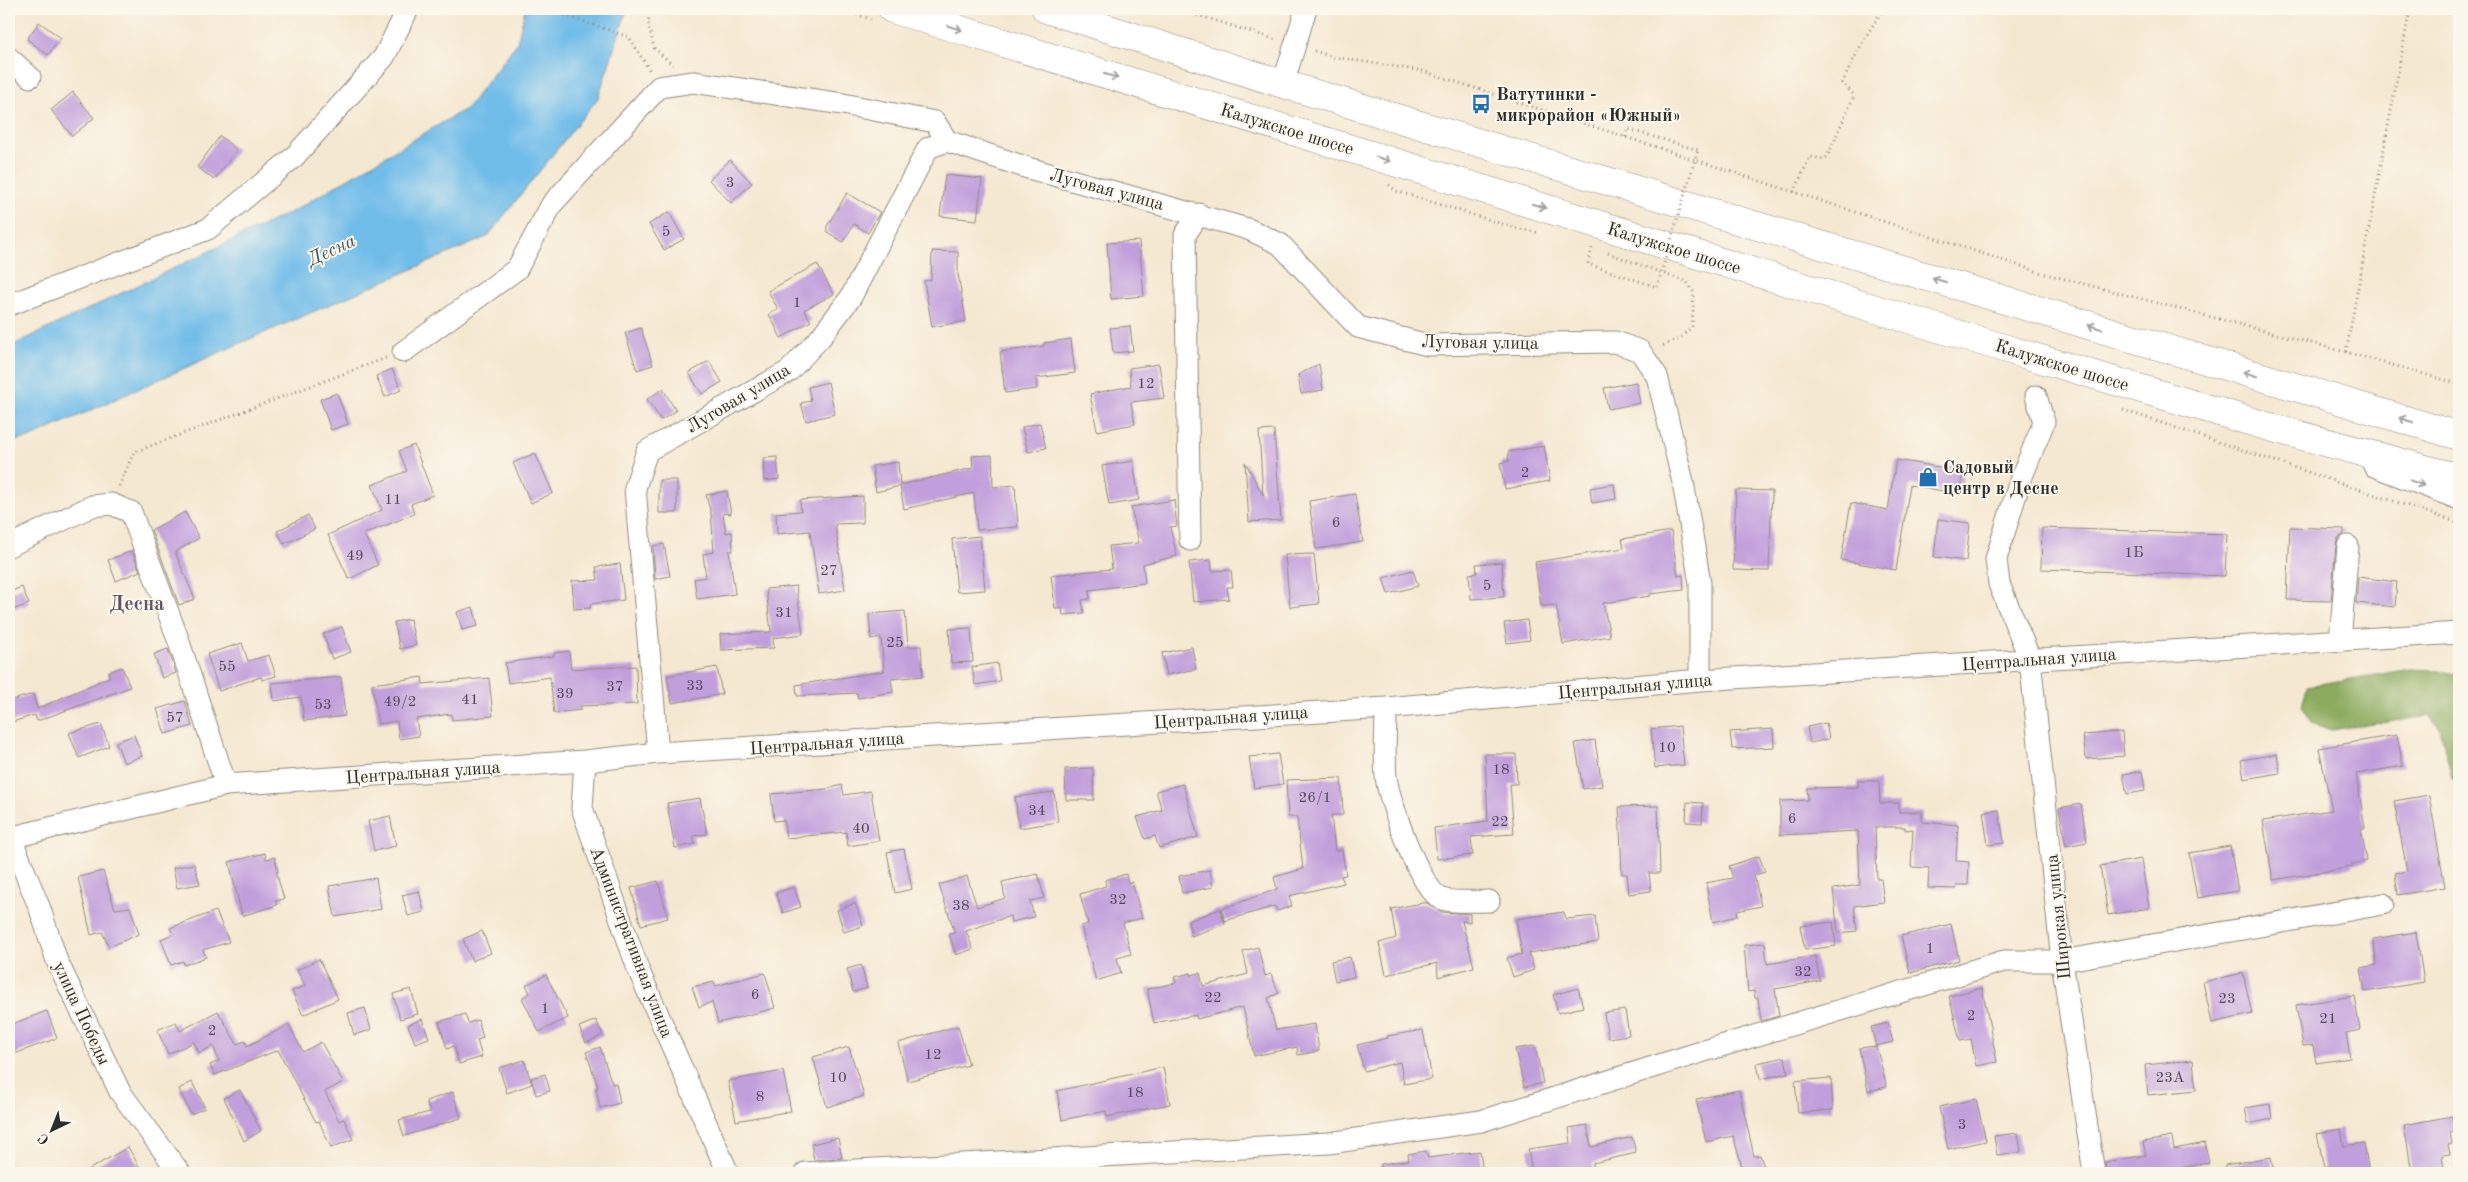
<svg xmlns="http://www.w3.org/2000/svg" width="2468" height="1182" font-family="'Old Standard TT',serif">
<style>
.forest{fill:#8cab5f;stroke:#5c6b45}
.water{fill:#6fbce9;stroke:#4d748a}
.building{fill:#c19edc}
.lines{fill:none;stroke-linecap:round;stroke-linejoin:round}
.minor-casing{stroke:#908a7e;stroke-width:23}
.highway-casing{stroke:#908a7e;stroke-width:29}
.path{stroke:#908a7e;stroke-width:3;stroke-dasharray:1 4;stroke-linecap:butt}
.minor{stroke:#fff;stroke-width:21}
.highway{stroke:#fff;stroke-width:28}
.path-bridge{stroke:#908a7e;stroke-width:3;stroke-dasharray:1 4;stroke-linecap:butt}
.oneway{stroke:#a0a0a0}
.labels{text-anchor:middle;stroke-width:4;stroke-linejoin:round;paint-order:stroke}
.number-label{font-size:15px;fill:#504857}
.poi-label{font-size:18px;font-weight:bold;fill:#2b2b2b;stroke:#fbf7ec;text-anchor:start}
.street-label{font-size:18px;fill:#2b2b2b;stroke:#fbf7ec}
.water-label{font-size:19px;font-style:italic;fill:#3f5664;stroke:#fbf7ec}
.quarter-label{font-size:20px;font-weight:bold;fill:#605369;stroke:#fbf7ec}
</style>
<rect width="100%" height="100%" fill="#fbf7ec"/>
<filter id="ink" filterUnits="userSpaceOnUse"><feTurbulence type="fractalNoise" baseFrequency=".02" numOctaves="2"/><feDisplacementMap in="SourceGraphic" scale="10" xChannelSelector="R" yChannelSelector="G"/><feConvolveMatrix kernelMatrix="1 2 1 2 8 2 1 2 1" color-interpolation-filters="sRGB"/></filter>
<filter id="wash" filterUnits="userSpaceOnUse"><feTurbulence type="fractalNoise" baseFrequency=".0096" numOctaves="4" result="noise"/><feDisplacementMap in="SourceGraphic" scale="20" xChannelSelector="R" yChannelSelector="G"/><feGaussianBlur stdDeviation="1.12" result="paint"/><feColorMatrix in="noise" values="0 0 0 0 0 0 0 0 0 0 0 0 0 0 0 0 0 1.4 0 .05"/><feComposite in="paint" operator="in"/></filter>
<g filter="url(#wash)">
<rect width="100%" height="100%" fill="#f5e8d1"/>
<path class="forest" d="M2411 669 2436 670 2459 675V779H2452L2440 729 2429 716 2331 730 2312 723 2302 705 2307 686Z"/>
<path class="water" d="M525 9H627L598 98 487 237 245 341 29 438 9 442V347L295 210 467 108 517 43Z"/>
<g id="blocks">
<path class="building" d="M39 22 61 38 48 55 27 39Z
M73 92 94 118 72 136 51 110Z
M220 136 237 150 214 180 197 167Z
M730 160 752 183 731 203 709 180Z
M945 175 982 179 977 220 940 216Z
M847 193 880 212 868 233 854 224 843 242 827 232V226Z
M669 212 684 239 664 250 649 224Z
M1139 241 1144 296 1111 299 1107 243Z
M932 251 958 252V274L966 321 932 327 924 281 931 280Z
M817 264 834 294 804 310 811 321 781 338 769 314 778 309 768 291Z
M1130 326 1133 351 1113 353 1110 328Z
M641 328 653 365 637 370 625 333Z
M1071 339 1075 373 1036 378 1037 389 1005 393 1000 352 1044 346V343Z
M709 361 722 382 702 394 689 373Z
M1159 364 1164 398 1131 402 1135 424 1097 431 1090 394 1131 386 1129 368Z
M1319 364 1323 390 1301 394 1298 375Z
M392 369 401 390 385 397 376 376Z
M828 382 835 414 806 421 801 403 811 401 808 387Z
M1636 382 1640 403 1608 409 1604 388Z
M663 389 676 411 661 420 647 399Z
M337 393 348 424 331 430 320 399Z
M1040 423 1046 448 1028 452 1022 427Z
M1274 430 1281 520 1249 522 1245 462 1263 495 1259 431Z
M414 445 433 495 411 504 414 514 364 534 378 565 349 579 328 535 382 510 372 485 407 471 399 451Z
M1544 446 1550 481 1505 489 1500 463 1509 461 1508 452Z
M535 453 553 493 531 503 513 463Z
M992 455 993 487 1015 485 1018 527 977 530 974 493 904 509 900 486 876 492 872 466 898 462 900 485 973 468 972 456Z
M777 457 779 479 764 481 763 458Z
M1896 460 1964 471 1960 494 1910 485 1896 570 1841 560 1851 503 1888 510Z
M1133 461 1139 500 1109 505 1102 466Z
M659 480H677V513H659Z
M1614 484 1616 499 1592 503 1590 488Z
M1736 490 1772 491 1769 571 1733 570Z
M727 491 731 514 723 513 726 533 732 532 733 551H729L735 594 697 599 694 579 706 577 703 554 714 552 711 513 706 495Z
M1355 494 1363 542 1316 549 1309 501Z
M863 496V523L835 524 845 590 819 594 810 531 777 534 776 513 801 511 800 500Z
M1174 500 1177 526 1170 527 1177 556 1143 564 1145 583 1089 590 1090 599 1082 600 1084 613 1063 615 1062 608H1055L1051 575 1112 569 1109 546 1139 543 1131 507Z
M185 512 199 538 175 552 195 599 179 605 151 530Z
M308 515 315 529 284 544 277 531Z
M1938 519 1970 523 1966 561 1934 557Z
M2290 527 2344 529V534L2338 538 2336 545 2331 601 2287 600Z
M2042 528 2227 534 2225 576 2041 569Z
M1671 531 1678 576 1683 575 1684 590 1650 594V596L1603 603 1610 636 1563 644 1556 605 1541 606 1535 562 1624 548 1622 539Z
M980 536 985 590 957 592 952 539Z
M664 544 670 576 655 579 653 546Z
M132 551 140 571 116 581 108 560Z
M1314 554 1319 604 1290 607 1285 555Z
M1211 560 1212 571 1231 570 1233 587H1227L1229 599 1193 602 1189 562Z
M1502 562 1504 597 1471 599 1469 574 1477 573 1476 564Z
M620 564 624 600 590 604 591 608 574 609 572 581 598 580 596 567Z
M1413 570 1418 586 1388 594 1383 578Z
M2358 577 2397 582 2395 607 2356 603Z
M796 586 803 634 773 638 774 648 721 650 720 634 771 632 766 589Z
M22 587 29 604 9 611V592Z
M473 607 478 626 462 630 457 612Z
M905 611 908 647 921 646 923 676 891 679 893 692 858 698 857 693 797 696 796 685 884 671 881 638 871 639 869 614Z
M410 619 416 645 400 649 394 622Z
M1527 620 1530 640 1507 643 1504 623Z
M342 627 351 652 332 659 323 634Z
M971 628 973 662 951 663 949 629Z
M242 643 248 661 269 655 276 676 262 680 261 677 219 691 207 654Z
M1192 647 1196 669 1167 675 1162 653Z
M168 649 176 673 162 678 154 654Z
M569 651 571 669 636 666 637 704 580 706 581 710 554 713 550 677 508 683 505 663 554 656V653Z
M997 663 1000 681 975 685 972 667Z
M122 667 130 687 37 721 35 715 9 723V701L33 694 37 709 109 677 108 672Z
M717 667 722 694 672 703 667 676Z
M341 677 345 716 304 721 301 697 274 701 272 683Z
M422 677 423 684 489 678 493 716 452 720 451 714 416 719 419 736 399 739 397 721 378 724 372 684Z
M185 701 192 726 165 734 157 709Z
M1826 723 1829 739 1810 743 1807 727Z
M101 724 109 746 79 758 69 733Z
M1680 726 1684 765 1655 768 1651 729Z
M1773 729 1774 747 1732 749 1730 732Z
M2122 732 2124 756 2086 759 2083 735Z
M134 735 142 756 124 763 116 742Z
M2397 735 2403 766 2356 774 2365 828 2361 829 2367 861 2352 864V867L2273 880 2263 821 2332 810 2319 748Z
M1595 740 1602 786 1583 789 1575 743Z
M1278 754 1283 784 1254 788 1249 757Z
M1485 754H1516L1517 784H1510L1514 834 1471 837 1473 855 1437 859 1434 828 1488 821Z
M2277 754 2280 773 2244 779 2241 760Z
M1093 768 1094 800H1066L1065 769Z
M2142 771 2145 791 2127 794 2123 774Z
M1341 778 1343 815H1331L1335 851 1342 850 1346 875 1341 876 1344 883 1289 896 1292 906 1277 911 1275 906 1225 921 1221 909 1277 889 1274 877 1303 869 1297 817H1288L1286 780Z
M1858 781H1879L1880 803H1899V812H1922V822L1958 825 1956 861 1969 862 1968 885H1957L1956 889 1928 888 1929 868 1911 867 1913 829 1905 830V827H1875L1877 879H1881L1884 902 1854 906 1857 931 1838 933 1833 889 1860 885 1858 831 1780 835V801L1808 800 1807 788 1858 787Z
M1183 784 1198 837 1159 848 1155 836 1145 839 1137 817 1162 810 1156 791Z
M842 785 844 795 871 791 879 841 848 846 846 832 786 838 784 820 774 821 771 794 827 789Z
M1054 792 1058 822 1019 828 1015 797Z
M2429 795 2445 887 2398 895 2395 873 2407 871 2394 801Z
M700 798 707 834 693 836 695 844 675 848 667 803Z
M1687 802 1703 803 1702 823 1686 822Z
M2081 804 2087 842 2066 846 2059 808Z
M1658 806 1660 873H1649L1651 891 1629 894 1627 874H1622L1619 807Z
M1999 810 2004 843 1988 845 1983 812Z
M390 816 396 846 374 851 368 821Z
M2230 846 2238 891 2197 898 2189 853Z
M904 849 912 889 895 893 887 852Z
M265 853 266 859 275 857 278 872H276L284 899 275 901 277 905 242 916 229 862Z
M1759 856 1765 872 1754 875 1761 906 1737 911 1738 916 1713 922 1706 883 1733 878 1729 866Z
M2141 859 2149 908 2108 915 2100 866Z
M194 864 200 884 177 888 173 868Z
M1210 870 1213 887 1182 893 1179 876Z
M103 871 115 909 130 907 139 934 109 947 102 932 91 935 78 877Z
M1038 874 1044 898 1030 901 1034 917 1011 922 1010 916 966 931 973 949 956 955 949 934 955 933 939 885 967 876 977 907 1005 898 1002 882Z
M1126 874 1128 883 1132 882 1142 918 1123 923 1131 954 1117 958 1121 973 1096 981 1081 926 1088 924 1080 894 1106 886 1105 880Z
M376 878 381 909 335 917 329 886Z
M658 881 668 918 641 925 631 888Z
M794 887 801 907 783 913 776 893Z
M419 891 424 912 408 916 402 895Z
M855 903 863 926 844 932 837 910Z
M1422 903H1427L1442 912 1470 914V922L1462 921 1474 967 1438 977 1437 963 1386 975 1379 943 1396 938 1391 909Z
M1220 909 1225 924 1191 936 1188 921Z
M216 911 229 942 203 950 206 957 184 965 183 961 171 965 161 939 173 934 170 928Z
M1564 912 1566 919 1595 916 1598 942 1529 953 1534 970 1513 977 1507 958 1522 954 1516 919Z
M1833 922 1836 946 1805 950 1800 926Z
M1951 924 1959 960 1910 973 1901 936Z
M482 931 491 953 472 961 463 939Z
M2416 932 2424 982 2365 992 2361 968 2377 965 2373 939Z
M1765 943 1767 964 1815 956 1820 981 1775 989 1779 1016 1761 1021 1758 998H1755L1754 991 1748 992 1744 945Z
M1258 947 1265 976 1271 974 1279 993 1268 998 1276 1030 1315 1024 1319 1051 1298 1055 1297 1047 1254 1056 1243 1007 1197 1019 1196 1015 1154 1023 1147 989 1176 983 1174 977 1191 973V975L1200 973 1203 986 1248 974 1243 951Z
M1350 957 1354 977 1335 981 1331 961Z
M319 959 338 999 303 1015 292 991 305 986 297 970Z
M861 965 867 988 853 992 847 969Z
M765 973 775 1008 718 1023 712 1002 699 1007 692 987 714 982 715 986Z
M2243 973 2252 1014 2212 1023 2203 982Z
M546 975 568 1018 539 1032 522 998 530 993 526 985Z
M1578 988 1583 1007 1558 1013 1553 995Z
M1982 988 1997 1062 1976 1066 1971 1039 1960 1041 1949 996Z
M411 989 418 1014 400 1019 393 994Z
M2354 996 2360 1030 2346 1033 2350 1058 2316 1063 2313 1045 2303 1046 2296 1005Z
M365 1008 371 1030 354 1035 348 1013Z
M1625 1010 1629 1035 1608 1038 1604 1013Z
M47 1011 57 1038 9 1056V1025Z
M218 1011 237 1044 245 1041 247 1046 289 1025 303 1052 321 1042 343 1082 325 1092 339 1121 344 1119 353 1139 331 1148 319 1121 316 1122 278 1050 215 1075 210 1065 219 1061 213 1046 199 1053 194 1042 168 1054 157 1030 176 1022 180 1031Z
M465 1014 468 1023 478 1020 483 1038 477 1040 482 1057 459 1064 454 1046 447 1049 439 1022Z
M422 1019 429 1038 415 1043 408 1025Z
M596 1020 603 1035 586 1043 579 1027Z
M1888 1023 1893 1042 1876 1046 1871 1027Z
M958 1026 969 1065 908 1081 898 1043Z
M1423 1030 1432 1079 1404 1084 1400 1062 1364 1071 1357 1045 1388 1038 1387 1036Z
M1535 1046 1543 1083 1524 1087 1515 1049Z
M1876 1046 1887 1087 1868 1091 1859 1048Z
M600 1047 612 1084 616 1083 620 1103 600 1108 596 1087H598L586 1052Z
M849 1047 864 1096 827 1107 813 1057Z
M1785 1057 1788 1073 1760 1079 1757 1063Z
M524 1060 532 1084 507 1093 499 1068Z
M2193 1060 2196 1090 2148 1095 2145 1065Z
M1163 1067 1170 1104 1107 1117 1106 1111 1062 1120 1057 1091Z
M783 1071 791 1111 736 1121 728 1081Z
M545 1074 550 1091 536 1095 531 1078Z
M1831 1078 1833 1110 1798 1113 1795 1081Z
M192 1082 205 1108 191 1114 179 1089Z
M240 1090 261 1131 244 1141 224 1098Z
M1739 1090 1754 1156 1760 1155 1766 1173H1744L1733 1136 1706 1142 1696 1099Z
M453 1092 461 1118 404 1136 399 1120 430 1112 426 1101Z
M1976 1099 1986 1141 1948 1149 1939 1107Z
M2270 1104 2272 1119 2248 1124 2245 1108Z
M2452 1116 2455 1132H2450L2452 1144 2448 1145 2450 1154 2442 1155 2444 1168 2412 1173 2404 1125Z
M1587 1125 1591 1147 1632 1137 1636 1153 1593 1163 1594 1173H1532L1528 1149 1571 1143 1569 1128Z
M2341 1129 2344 1146 2364 1143 2369 1173H2325L2317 1133Z
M2018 1133 2021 1152 1997 1155 1994 1136Z
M2172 1137 2174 1149 2205 1143 2209 1163 2161 1171 2162 1173H2106L2105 1162 2146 1155 2143 1142Z
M838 1138 842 1158 814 1160 811 1144Z
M128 1147 143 1173H83Z
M1426 1151 1428 1158 1480 1151 1483 1173H1381V1164L1409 1160 1408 1154Z
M2271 1157 2274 1173H2226L2225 1165Z"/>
</g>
</g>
<g filter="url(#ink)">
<use href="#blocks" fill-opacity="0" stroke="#908a7e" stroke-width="1"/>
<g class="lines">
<defs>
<path id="minor" d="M9 58 30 77
M1283 84 1306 9
M9 305 208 229 294 157 384 57 408 9
M403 352 517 269 552 204 659 87 693 82 843 104 935 122 947 141
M2036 396 2044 422 2020 481 1996 559 1999 584 2030 659 2062 961 2094 1173
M2374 466 2459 499
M1190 540 1185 235 1199 214
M9 546 92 506 111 504 131 512 178 639 226 785
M2340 641 2348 546
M1386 708C1386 730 1384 754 1386 777 1389 801 1419 887 1440 898 1449 903 1477 901 1489 901
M658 753 635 488 647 451 789 371 820 338 851 297 928 148 947 141 1028 168 1248 229 1280 244 1358 327 1428 345 1615 342 1640 351 1657 376 1683 482 1700 583V680
M585 761 582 808 638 969 728 1173
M9 838 226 785 585 761 658 753 1386 708 1700 680 2459 633
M11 838 40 909 57 961 120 1092 180 1173
M805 1173 1329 1143 1481 1121 1701 1052 2004 961H2062L2383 904"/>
<path id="highway" d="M892 9 1997 346 2273 428 2459 478
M1046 9 1283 84 2459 436"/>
</defs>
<use href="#minor" class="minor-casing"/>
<use href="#highway" class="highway-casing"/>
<path class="path" d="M546 9 629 37 650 71
M651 9 648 21 654 48 673 65
M837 9 871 19
M1178 9 1277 40
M1314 51 1333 57 1423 71 2042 273 2346 352 2459 384
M1625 137 1628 129 1698 150
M1389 185 1396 191 1519 229 1540 233
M1794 192 1810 157 1824 159 1827 157 1853 98V94L1842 83 1862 43 1883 9
M1592 248 1588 264 1657 287
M1608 253 1687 282 1694 293 1692 327 1680 338 1660 347
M2346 352 2410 9
M2123 410 2459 523
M119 486 134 452 386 358"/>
<use href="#minor" class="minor"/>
<use href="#highway" class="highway"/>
<path class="path-bridge" d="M1657 287 1698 150"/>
</g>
<defs><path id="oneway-shaft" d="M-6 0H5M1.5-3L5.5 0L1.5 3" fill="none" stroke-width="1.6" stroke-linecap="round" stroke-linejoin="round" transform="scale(1.25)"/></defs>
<g class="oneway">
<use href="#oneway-shaft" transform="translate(955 28) rotate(17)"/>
<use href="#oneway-shaft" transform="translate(1111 76) rotate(17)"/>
<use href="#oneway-shaft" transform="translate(1383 159) rotate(17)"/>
<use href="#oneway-shaft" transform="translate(1539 206) rotate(17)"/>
<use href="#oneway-shaft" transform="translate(1939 280) rotate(-163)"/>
<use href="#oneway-shaft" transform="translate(2095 327) rotate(-163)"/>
<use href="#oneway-shaft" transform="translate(2250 374) rotate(-163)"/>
<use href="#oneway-shaft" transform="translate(2406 420) rotate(-163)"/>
<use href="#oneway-shaft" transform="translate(2417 483) rotate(21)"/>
</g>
</g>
<defs>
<symbol id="bus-bare" viewBox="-9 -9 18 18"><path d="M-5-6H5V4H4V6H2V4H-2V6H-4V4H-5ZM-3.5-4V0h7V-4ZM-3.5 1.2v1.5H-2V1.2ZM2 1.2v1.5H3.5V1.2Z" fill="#1f6fb2" stroke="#fbf7ec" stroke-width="2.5" paint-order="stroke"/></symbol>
<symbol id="shop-bare" viewBox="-9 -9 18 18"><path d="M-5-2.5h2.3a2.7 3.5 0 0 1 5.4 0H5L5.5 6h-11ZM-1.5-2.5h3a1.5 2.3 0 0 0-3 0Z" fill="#1f6fb2" stroke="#fbf7ec" stroke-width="2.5" paint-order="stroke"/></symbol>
</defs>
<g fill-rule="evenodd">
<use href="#bus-bare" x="1467" y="90" width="28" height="28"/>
<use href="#shop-bare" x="1914" y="463" width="28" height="28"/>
</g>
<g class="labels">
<g class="number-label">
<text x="730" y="187">3</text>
<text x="666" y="236">5</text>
<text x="797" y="307">1</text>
<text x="1146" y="388">12</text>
<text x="1525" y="477">2</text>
<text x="393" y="504">11</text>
<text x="1336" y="527">6</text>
<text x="2134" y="557">1Б</text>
<text x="355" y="560">49</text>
<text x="829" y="575">27</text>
<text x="1487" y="590">5</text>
<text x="784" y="617">31</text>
<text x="895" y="647">25</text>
<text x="227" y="671">55</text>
<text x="695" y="690">33</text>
<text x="615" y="691">37</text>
<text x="565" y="698">39</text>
<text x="470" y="704">41</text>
<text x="400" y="706">49/2</text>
<text x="323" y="709">53</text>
<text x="175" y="722">57</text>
<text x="1667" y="752">10</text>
<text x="1501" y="774">18</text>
<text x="1315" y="802">26/1</text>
<text x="1037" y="815">34</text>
<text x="1792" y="823">6</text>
<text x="1500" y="826">22</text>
<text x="861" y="833">40</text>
<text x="1118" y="904">32</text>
<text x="961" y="910">38</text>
<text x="1930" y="953">1</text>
<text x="1803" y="976">32</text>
<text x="755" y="999">6</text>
<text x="1213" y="1002">22</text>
<text x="2227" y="1003">23</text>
<text x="545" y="1013">1</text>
<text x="1971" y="1020">2</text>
<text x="2328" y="1023">21</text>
<text x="212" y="1035">2</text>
<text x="933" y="1059">12</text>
<text x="838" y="1082">10</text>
<text x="2170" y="1082">23А</text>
<text x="1135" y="1097">18</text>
<text x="760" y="1101">8</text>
<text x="1962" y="1129">3</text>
</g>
<g class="poi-label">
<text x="1496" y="100">Ватутинки -<tspan x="1496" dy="21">микрорайон «Южный»</tspan></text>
<text x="1943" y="473">Садовый<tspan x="1943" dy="21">центр в Десне</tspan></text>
</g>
<g class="street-label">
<text transform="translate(1287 129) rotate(17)" y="6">Калужское шоссе</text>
<text transform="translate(1107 189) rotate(15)" y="6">Луговая улица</text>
<text transform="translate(1674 248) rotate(17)" y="6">Калужское шоссе</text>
<text transform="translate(1480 342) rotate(1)" y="6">Луговая улица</text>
<text transform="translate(2062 365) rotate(17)" y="6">Калужское шоссе</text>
<text transform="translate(738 398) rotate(-31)" y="6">Луговая улица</text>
<text transform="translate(2039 659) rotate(-4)" y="6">Центральная улица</text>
<text transform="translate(1635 686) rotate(-5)" y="6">Центральная улица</text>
<text transform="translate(1231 717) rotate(-4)" y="6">Центральная улица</text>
<text transform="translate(827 743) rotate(-4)" y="6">Центральная улица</text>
<text transform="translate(423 772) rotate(-4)" y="6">Центральная улица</text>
<text transform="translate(2058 917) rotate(-96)" y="6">Широкая улица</text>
<text transform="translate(632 942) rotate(69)" y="6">Административная улица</text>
<text transform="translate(82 1013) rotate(65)" y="6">улица Победы</text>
</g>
<g class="water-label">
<text transform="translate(331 249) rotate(-25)" y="7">Десна</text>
</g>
<g class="quarter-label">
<text x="137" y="610">Десна</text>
</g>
</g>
<rect width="2468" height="1182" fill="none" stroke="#fbf7ec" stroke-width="30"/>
<g transform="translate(52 1130) rotate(223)" stroke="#fbf7ec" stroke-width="4" paint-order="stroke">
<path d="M0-4L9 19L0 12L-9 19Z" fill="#2b2b2b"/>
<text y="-8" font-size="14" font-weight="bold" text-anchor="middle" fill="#2b2b2b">С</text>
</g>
</svg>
